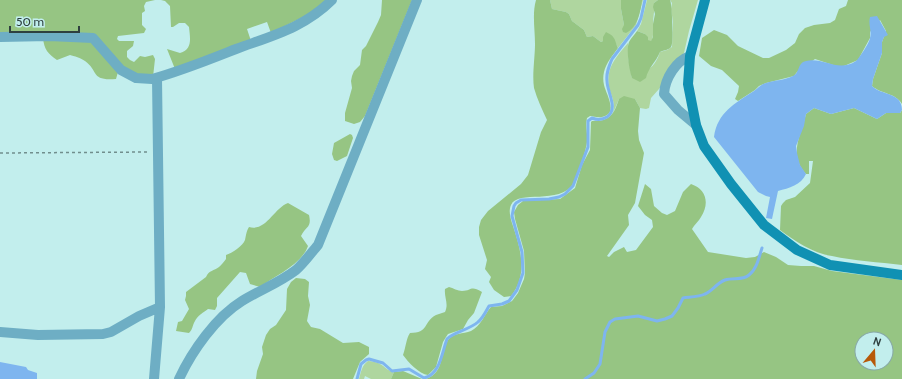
<svg xmlns="http://www.w3.org/2000/svg" width="902" height="379" font-family="Cabin,sans-serif">
<style>
.green{fill:#afd69f}
.forest{fill:#96c583;fill-rule:evenodd}
.water{fill:#7eb5ef}
.lines{fill:none;stroke-linecap:round;stroke-linejoin:round}
.stream{stroke:#7eb5ef;stroke-width:3}
.path{stroke:#718e8d;stroke-width:1.5;stroke-dasharray:3 3;stroke-linecap:butt}
.street{stroke:#6eaec4;stroke-width:10}
.secondary{stroke:#1091b3;stroke-width:10}
</style>
<rect width="100%" height="100%" fill="#c2eeed"/>
<path class="green" d="M550 0H621V9L624 25 642 0H643L636 25 618 48 616 44 603 41 601 42 593 36 587 37 584 30 572 21 569 14 566 12 552 9Z
M647 0H658L654 3C655 12 653 16 653 24 653 31 654 36 651 42L647 40 645 34 637 31 641 24Z
M670 0H698L689 31 684 53 672 68 659 89 651 98 649 108 646 109 640 108 635 99H619L613 113C615 104 613 99 610 91 604 70 615 58 628 43V57L632 78C646 72 655 68 660 52L667 50 672 47 673 22 671 9 672 3Z
M368 361C385 362 382 369 394 372L391 379H371L365 376 364 379H359C361 372 362 365 368 361Z"/>
<path class="forest" d="M0 0H155L146 2 144 6 145 11 142 13V25L146 29 144 33 118 36 117 39 119 41H134L133 46 127 51V57L130 60 134 62 140 56 145 57 153 55 155 59 153 77 127 72 98 39 0 36Z
M161 0H330L321 8 271 33 267 22 247 29 251 41 175 69 167 49 180 53C193 49 190 38 189 27L185 23H179L173 27H171L170 6 165 1Z
M382 0H412L365 116 360 122 354 124 345 121V113L352 88 351 81 352 76 354 71 360 65 362 50 366 46 378 22 381 15Z
M536 0H550L552 9 566 12 569 14 572 21 584 30 587 37 593 36 601 42 603 41V37L606 32C616 37 614 39 618 48 613 55 606 63 604 72 603 76 603 81 604 85 606 94 619 114 602 117 597 118 594 116 590 116L587 118C585 126 588 134 587 142 586 150 578 177 574 183 559 206 518 189 511 205 508 212 511 220 513 226 521 250 528 275 511 296L504 297 494 290 489 282 491 277 485 269 487 260 479 235V227L481 220 488 211 521 184 528 175 541 132 547 120C542 109 537 99 534 88 532 75 535 57 535 44 535 29 532 14 536 0Z
M621 0H642V1C640 13 638 27 626 33L623 32 622 29 624 25 621 9Z
M658 0H670C672 3 674 44 671 47 669 50 664 50 660 52 656 62 648 68 646 78L640 82 632 78C629 70 626 49 629 42 631 38 635 34 637 31L645 34 648 37V40L651 41 653 37V24L655 14 653 7 654 3Z
M848 0H902V104C896 93 881 94 872 86L873 79 882 53V42L886 31 880 20 870 32V38L858 60 844 66H836L815 59 797 72 794 76 766 83 759 86 755 90 738 101 735 99 738 92 739 86 722 70 711 66 699 56 702 38 714 30 727 35 738 46 763 58H769L786 50 795 43 799 34 805 28 814 25 830 23 835 20 839 9 846 6Z
M43 38 89 39 118 72 116 79C90 81 99 71 85 61 81 58 74 56 70 55L57 60C48 54 44 49 43 38Z
M624 96 635 99 640 108 638 131 639 140 644 153 635 203 628 215 629 225 607 256 609 257 614 252 624 247 627 252 636 250 653 227 652 220 645 215 638 206 645 184 651 189 654 206 662 213 667 215 675 211 683 192 691 184C706 189 710 203 701 217 699 221 694 225 692 229L708 252 746 258 755 257 764 252 776 257 788 265 801 266H814L832 271 902 280V379H426C445 372 439 355 448 340 453 333 463 334 471 331 481 326 484 315 491 307L502 306 512 301 518 293 524 279 525 273 524 251 515 219 514 212 518 205 523 201 560 199 575 188 582 165 590 150 591 122 592 121C610 122 614 114 619 99ZM862 339H886V363H862Z
M814 108 831 114 854 108 877 119 886 113H900L902 110V265C879 262 854 261 832 256 812 253 795 241 780 230L781 206 783 203 786 200 795 197 810 183 813 161H809V174H806C788 155 801 135 806 114Z
M350 134 352 135 353 138 347 156 337 161 334 160 332 154 334 143Z
M288 203 309 215C312 228 306 226 301 236L308 246C302 264 275 276 260 287L250 284 246 273 240 272 217 298V306L215 310 208 309C204 312 197 316 195 321 192 326 193 329 189 333L176 331 178 322 182 321 189 309 185 300 186 296V292L206 277C209 270 214 271 219 267 222 264 224 262 226 259V255C232 253 243 246 245 240 246 236 246 232 249 227 266 232 274 208 288 203Z
M296 278 305 279 309 282 308 296 310 305 307 321 311 327 320 329 343 343 359 342 369 347V354L360 362 353 379H256L257 371 263 354 262 347 266 335 270 329 276 325 286 310 287 289 291 282Z
M449 287C453 288 458 291 462 291 472 291 470 285 482 292L474 313 468 320 463 329 448 334 446 337 443 342 436 367 428 375C419 374 408 362 403 355 406 347 406 339 410 333 429 333 423 322 436 315 439 314 442 313 445 312 449 303 444 298 445 289Z
M403 371 422 379H391L394 372Z"/>
<path class="water" d="M877 16 888 35 884 37 882 42V53L873 79 872 86C882 96 902 92 902 110L900 113H886L877 119 854 108 831 114 814 108 806 114 804 126 796 146 797 153 800 165 806 174C801 185 789 188 778 191L772 219 766 218 770 197 766 196 758 192 714 137C717 113 735 103 754 91 759 88 761 84 766 83 775 80 786 80 793 76 800 73 797 63 806 61 824 57 838 73 856 61 858 60 870 42 870 38 872 31 868 25 870 17Z
M0 362 26 367 28 370 37 373V379H0Z"/>
<g class="lines">
<path class="stream" d="M357 379 361 364 366 360 369 359 383 363 392 371 409 369 424 378C440 375 442 352 447 339 453 332 469 330 478 322 483 318 486 311 489 306L502 304 509 301 517 290 523 273 522 252 512 216 514 206 516 203 521 200 549 199 559 197 565 194 573 186 588 147V121L592 118C597 120 602 120 607 117 619 109 607 92 607 81 606 73 609 66 612 59L638 25 641 18 645 0
M585 379 594 373 600 364 605 332 610 322 615 319 638 316 657 321 665 319 672 316 678 308 683 298C690 297 699 297 705 294 712 291 717 283 725 280 733 277 742 281 749 275 757 269 759 257 762 248"/>
<path class="path" d="M0 153 149 152"/>
<path class="street" d="M0 37 49 36 93 38 121 70 136 78 152 79C181 71 208 60 236 49 271 36 304 28 332 0
M690 56C676 61 665 78 664 94L678 110 696 125
M0 332 38 335 103 334 111 332 139 316 160 307
M154 379 160 307 157 78
M179 379C192 351 216 317 242 301 260 290 279 283 296 270 304 263 311 253 318 245L417 0"/>
<path class="secondary" d="M705 0 690 56 688 84 696 125 704 146 731 184 764 225 797 250 830 265 902 275"/>
</g>
<g transform="translate(874 351) rotate(19)"><circle r="19" fill="#c2eeed" stroke="#87a8a7"/>
<path d="M0-3L7 15L0 10L-7 15Z" fill="#b75909"/>
<text y="-6" font-size="11" font-weight="bold" text-anchor="middle" fill="#2e403f">N</text>
</g>
<path d="M10 26v6h69v-6" fill="none" stroke="#2e403f" stroke-width="2"/>
<text x="16" y="26" font-size="12" fill="#2e403f" stroke="#c2eeed" stroke-width="3" paint-order="stroke">50 m</text>
</svg>
